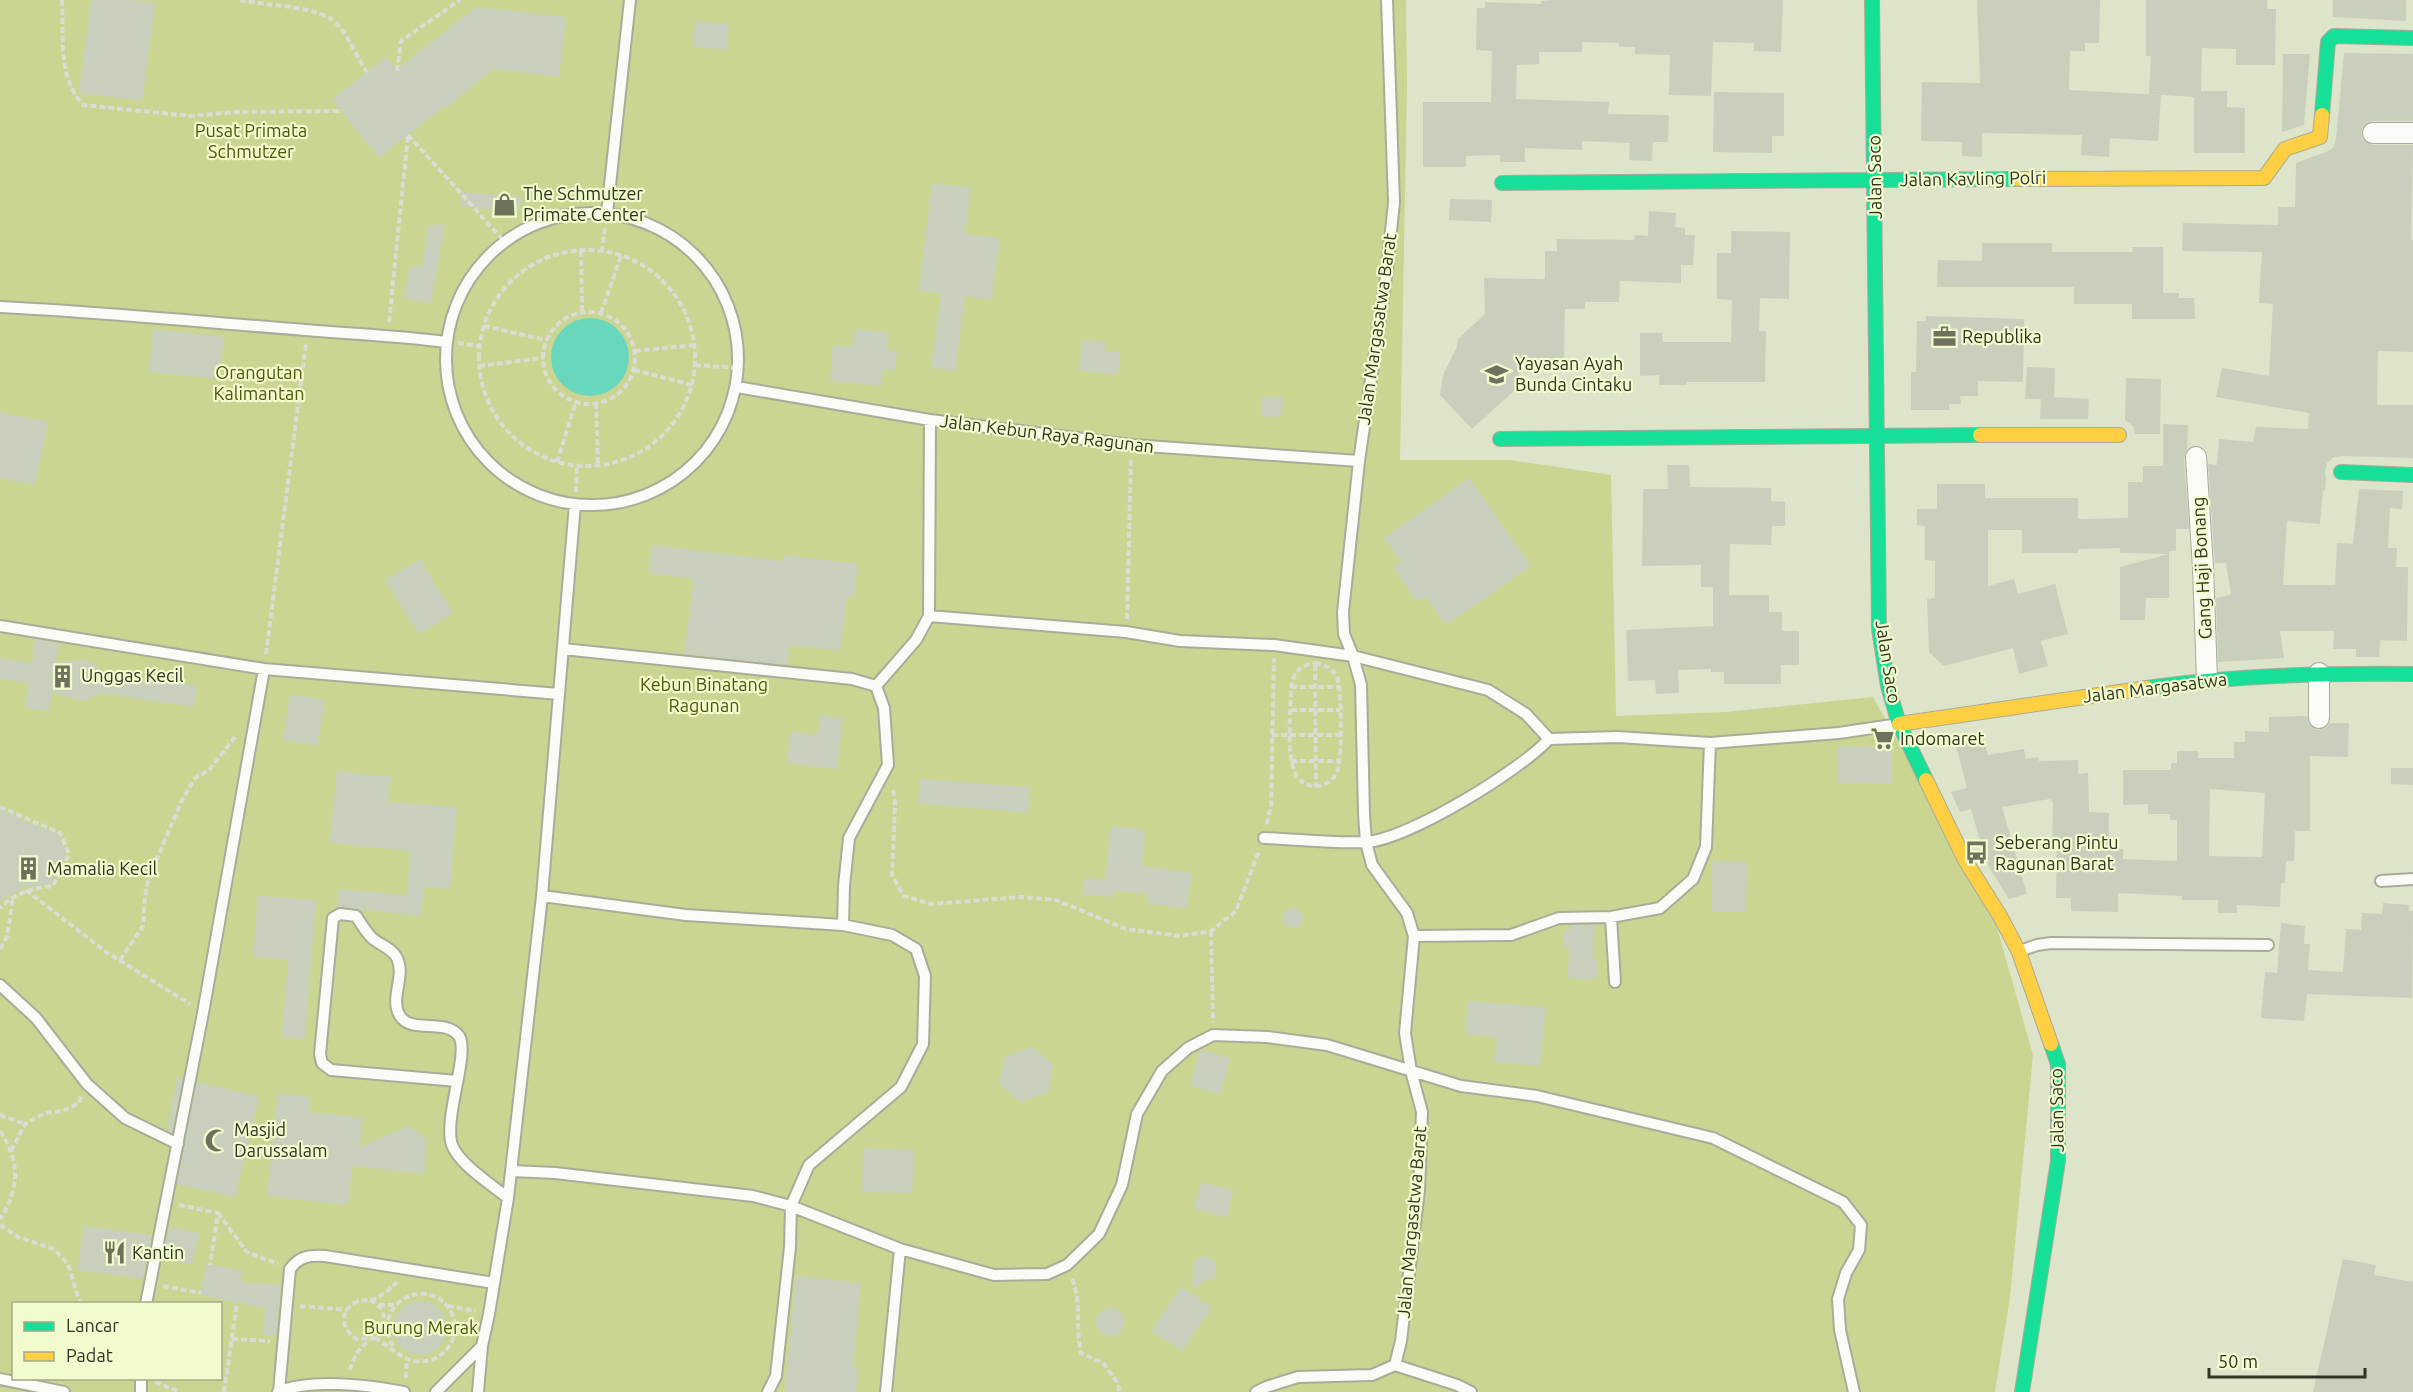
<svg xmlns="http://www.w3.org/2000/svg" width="2413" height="1392" font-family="Ubuntu,sans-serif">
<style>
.green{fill:#c9d591;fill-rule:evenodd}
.water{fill:#68d7bb}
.building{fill:#c8cfbd;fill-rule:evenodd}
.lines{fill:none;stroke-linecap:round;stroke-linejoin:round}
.lane-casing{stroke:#a8ac98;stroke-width:14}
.street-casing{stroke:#a8ac98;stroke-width:22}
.fast-casing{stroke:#a8ac98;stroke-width:16}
.slow-casing{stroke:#a8ac98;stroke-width:16}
.path{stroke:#dbdcd4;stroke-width:4;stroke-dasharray:6 3;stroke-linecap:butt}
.lane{stroke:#fafbf7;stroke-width:10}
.street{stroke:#fafbf7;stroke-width:20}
.fast{stroke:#16e098;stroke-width:14}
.slow{stroke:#ffcf43;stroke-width:14}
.labels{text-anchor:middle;stroke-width:4.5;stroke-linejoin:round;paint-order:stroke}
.park-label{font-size:18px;fill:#4e5808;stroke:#f1fbcd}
.street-label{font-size:18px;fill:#313422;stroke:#f1fbcd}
.poi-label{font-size:18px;fill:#313422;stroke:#f1fbcd;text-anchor:start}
</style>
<rect width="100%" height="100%" fill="#dee4ca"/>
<path class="green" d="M0 0H1406L1407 86 1400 460H1510L1611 475 1616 716 1726 712 1873 697 1992 910 2033 1055 2010 1297 1995 1392H0ZM14 1304H220V1378H14Z"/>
<path class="water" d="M551 357a39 39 0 1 1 78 0a39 39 0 1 1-78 0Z"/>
<path class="building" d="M91 0H131L155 3 142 101 79 93Z
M1554 0H1783L1781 52 1754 51V43L1713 42 1711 96 1669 95 1670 55 1635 54V47H1619V43L1582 42V52H1539V64L1517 65 1516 99 1609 102 1608 114 1669 115 1668 142H1653L1652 161 1629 160 1630 143 1582 141V150L1525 148V162H1500V155L1466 156V167H1423V102H1491L1492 51 1476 50 1477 8H1485V2L1541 4V1Z
M1977 0H2100L2099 43H2085V51H2070L2069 90 2161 95 2158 141 2110 138 2109 157 2081 155 2082 135 1982 133V157L1962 156V142L1921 141 1922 82 1980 83Z
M2146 0H2267V9H2276L2275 65H2236V49L2202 48 2201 91H2227V107L2245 108V153H2194V97L2149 94 2151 56H2146Z
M2333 0H2406V21L2333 17Z
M476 7 566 17 559 77 493 69 446 108 444 106 379 158 332 99 386 57 396 70Z
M695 21 729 24 727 50 693 47Z
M2344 53 2413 54V121H2372L2363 127 2361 132 2363 139 2372 145H2413L2411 240H2413V352L2378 351 2377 405H2413V458L2342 456 2334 457 2327 463 2325 471 2326 479 2325 491 2323 490 2320 524 2287 521 2283 585H2335L2337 543 2353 544 2359 489 2403 491 2402 509 2390 508 2388 548H2397L2396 567H2408L2407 641 2380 640 2379 657H2356V649H2333L2334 631H2280L2284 658 2218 662 2216 598 2231 595 2226 563H2215L2208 464 2217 465 2219 439 2253 442 2256 427 2308 429 2309 413 2216 397 2222 368 2269 376 2273 304 2259 303 2262 252 2182 251 2183 223 2278 225V207H2295L2296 163 2326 152 2333 148 2336 139Z
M2283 54H2310L2304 125 2282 132Z
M1714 92 1784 93V136H1772V153L1713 152Z
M932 183 971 188 965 234 1000 238 992 300 965 296 955 371 931 368 941 293 919 291Z
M462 192 522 197 518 213 460 206Z
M1450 199 1492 200 1491 222 1449 220Z
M1649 211 1676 213 1675 227 1685 228V235H1695L1693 265H1681V283L1620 281 1619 302H1585V309H1565L1564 359 1522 358 1516 389 1472 429 1440 395 1443 375 1457 347 1458 339 1485 314 1484 278 1545 279V251H1557V239L1634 240 1635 235 1648 236Z
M445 224 431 303 404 298 409 267H422L428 226Z
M1731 231 1790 232 1789 299 1760 298 1759 331H1766L1765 382H1687V385H1659V375L1640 376V333H1662L1663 342H1731L1732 300 1717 299V253H1731Z
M1982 243H2052V252H2133L2132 247H2163V293H2179V298H2194L2195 319H2132V304H2074V287H1937L1938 260 1982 261Z
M1926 316 2024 319 2023 382 1978 381V396H1960L1961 404H1949V410H1911V372H1916L1917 321H1926Z
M153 329 224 337 219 379 149 372Z
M855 329 889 333 887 350 897 351 895 370 883 369 881 386 830 381 833 345 853 347Z
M1082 340 1106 342 1105 351 1120 352 1118 374 1079 371Z
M2027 367 2055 368 2054 397 2089 399 2088 419H2040L2041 399H2025Z
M2126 378 2161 379 2160 434H2135L2133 426 2125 420Z
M1261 397H1283L1282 417H1261Z
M0 412 48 422 35 485 0 478Z
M2163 424 2188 425 2187 450 2184 458 2189 529H2176V551H2169V554L2120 553V548L2078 549V553H2022V530H1988V586L2014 579 2018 594 2055 584 2068 634 2041 641 2048 666 2019 674 2013 648 1944 666 1929 652 1927 599 1935 598V561L1925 560V526L1917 525V509H1937V484H1985V498H2078V519L2128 518V482H2143V466H2163Z
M1667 465H1689L1690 487 1771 488V501L1785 502V526H1772L1771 545 1730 544 1729 595H1769V612H1782V631H1799V665H1781V684H1724V672H1711V669L1678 670 1679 693 1656 694 1655 680 1628 681 1626 630 1713 626V587H1701V565L1642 566 1643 489H1668Z
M1469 478 1531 566 1446 625 1425 596 1417 602 1393 567 1401 562 1384 538Z
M652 545 783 561 784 555 858 564 854 597 847 596 840 651 790 645 787 665 684 654 694 579 648 573Z
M2169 554V598H2146L2145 620H2120V567Z
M420 559 453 613 419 634 385 580Z
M35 639 59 643 56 662 84 660 92 662 104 673 197 686 194 707 101 693 87 700 79 701 52 692 49 711 25 708 28 683 0 679V658L32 663Z
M290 694 325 700 317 746 283 740Z
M820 716 843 718 837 769 787 763 791 731 818 735Z
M2307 716 2309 724 2318 730 2325 728 2330 723H2349L2348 757 2310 756V831H2295L2294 861H2286L2285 883H2281L2280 907 2237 905V913H2218V900H2182V896L2118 893V912L2071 911V898H2056L2057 846H2052L2053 802 2050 799 2002 807 2027 894 2009 899 1986 862 1971 809 1960 812 1951 792 1967 788 1956 746 1983 738 1988 755 2024 749 2026 759 2038 757 2039 761 2078 760V774L2088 773 2089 812 2109 813V848L2123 849V859L2177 861V820H2170V814H2148V804L2123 805V770H2171V763H2177V751H2198V758H2234V742H2245V731L2269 732V717ZM2210 789 2265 793 2262 857 2209 856Z
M1838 746 1892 747V784L1837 783Z
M2391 768H2413V785L2391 784Z
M337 771 391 777 388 802 457 807 450 889 424 887 421 916 337 907 339 889 407 895 410 851 330 843Z
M920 779 1030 787 1028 813 918 803Z
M0 810 59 835 66 854 51 884 25 887 0 901Z
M1111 826 1145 830 1142 866 1192 873 1187 909 1146 903 1148 894 1114 891 1113 897 1082 894 1084 878 1105 880Z
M1712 861 1747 862 1746 912H1711Z
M258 896 316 900 305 1039 282 1037 288 959 253 957Z
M2383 903 2409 905V911H2413L2412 998 2307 994 2304 1021 2261 1018 2265 972 2277 973 2281 923 2305 926 2304 944H2310L2308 970 2343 972 2346 929 2361 930 2362 913 2382 914Z
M1283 918a10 10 0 1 1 20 0a10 10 0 1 1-20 0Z
M1570 925H1595L1593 959 1598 960 1596 980 1567 978 1570 948 1563 947 1564 930H1570Z
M1468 1001 1546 1007 1540 1066 1494 1062 1496 1037 1465 1034Z
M1032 1047 1053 1065 1048 1093 1021 1102 999 1084 1005 1056Z
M1200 1050 1230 1058 1220 1094 1190 1086Z
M177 1077 183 1078 172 1133 167 1130Z
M197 1082 259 1097 235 1197 177 1184Z
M278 1093 310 1097 309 1112 363 1118 360 1147 409 1126 427 1139 424 1174 352 1166 348 1205 267 1196Z
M863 1148 914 1150 912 1193 862 1192Z
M1201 1182 1233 1190 1227 1217 1194 1209Z
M84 1226 152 1235 143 1279 77 1270Z
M170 1227 199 1233 192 1265 162 1259Z
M1205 1255 1216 1263V1276L1192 1288 1194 1261Z
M2343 1259 2376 1265 2374 1275 2413 1282V1392H2313Z
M206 1264 243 1271 241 1282 281 1285 276 1336 263 1335 265 1308 200 1295Z
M796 1276 861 1283 853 1367H858L856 1392H785Z
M1181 1287 1212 1307 1182 1351 1151 1331Z
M393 1328a27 27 0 1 1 54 0a27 27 0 1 1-54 0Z
M1096 1322a14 14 0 1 1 28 0a14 14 0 1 1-28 0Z"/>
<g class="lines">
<defs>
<path id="lane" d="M446 359a146 146 0 1 1 292 0a146 146 0 1 1-292 0Z
M607 213 630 0
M0 307C102 312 203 322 305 330 352 334 399 336 446 342
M737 387 930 420 1132 445 1359 461
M929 616 930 420
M0 626 264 669 559 694
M563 649 852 679 876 686 916 640 929 616 1126 632 1180 641 1274 645 1353 656 1488 690 1526 714 1549 739
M1264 838C1296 839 1335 844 1366 842 1407 840 1521 770 1549 739L1618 737 1710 743 1839 733 1899 724
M2381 881 2413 879
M542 896 686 915 843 925 892 935 916 949 925 976 923 1044 901 1087 809 1165 791 1206 790 1247 776 1376 768 1392
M1611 917 1615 982
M843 925 844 886 849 838 888 765 884 708 876 686
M1414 936 1511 935 1559 918 1611 917 1660 908 1693 879 1706 847 1710 743
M2020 951 2037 945 2051 943 2268 945
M0 985 36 1018 87 1084 125 1118 178 1144
M457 1081 331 1070 322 1063 320 1054 333 918 340 914 356 916C361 924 366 932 372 938 380 945 393 949 397 958 406 976 389 999 400 1016 411 1034 446 1018 459 1036 470 1053 443 1119 452 1145 459 1164 492 1185 508 1198
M512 1171 555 1173 753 1196 791 1206 900 1249 994 1275 1047 1274 1067 1265 1099 1234 1122 1185 1137 1114 1162 1071 1188 1048 1213 1035 1267 1037 1327 1045 1461 1086 1537 1096 1713 1138 1843 1202 1861 1225 1859 1250 1846 1273 1838 1299 1840 1330 1854 1392
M146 1304 203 1013 264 669
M1395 1365 1457 1385 1471 1392
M141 1378V1392
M0 1379 64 1392
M279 1391 290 1269C300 1256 309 1255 325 1256L494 1283
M278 1392C310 1378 369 1385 404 1392
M436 1392 482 1346 489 1314 508 1198 542 896 575 504
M478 1392 482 1346
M886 1392 900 1249
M1256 1392 1266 1387 1298 1377 1372 1375 1395 1365 1401 1341 1419 1190 1422 1112 1411 1071 1405 1033 1414 936 1407 913 1372 865 1366 842 1364 814 1361 685 1353 656 1344 634 1343 612 1359 461 1387 270 1394 202 1387 0"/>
<path id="street" d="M2373 133H2413
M2196 457 2203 568 2207 679
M2319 673V718"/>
<path id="fast" d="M1872 0 1879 629 1888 686 1899 724 1926 780
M2322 115 2328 42 2334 36 2413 38
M1502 183 2018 179
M1500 439 1980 435
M2341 472 2413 475
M2147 688C2236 675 2324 673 2413 674
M2022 1392 2058 1161V1064L2051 1044"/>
<path id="slow" d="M2018 179 2264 178 2285 149 2320 137 2322 115
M1980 435H2119
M1899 724 2147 688
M1926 780 1965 860 2000 916 2019 952 2051 1044"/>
</defs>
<use href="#lane" class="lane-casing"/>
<use href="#street" class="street-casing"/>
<use href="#fast" class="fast-casing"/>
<use href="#slow" class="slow-casing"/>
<path class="path" d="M62 0C64 36 57 77 83 105L191 116 236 112 342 111
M240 0C266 6 321 5 338 25 349 38 357 57 367 72
M397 71 401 41 460 0
M408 135 504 241
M479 358a108 108 0 1 1 216 0a108 108 0 1 1-216 0Z
M581 251 582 312
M602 252 605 226
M543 358a46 46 0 1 1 92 0a46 46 0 1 1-92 0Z
M601 313 621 256
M389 322 408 135
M484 326 546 340
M458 343 480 346
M635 351 694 345
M695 365 739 368
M479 366 543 358
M634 370 692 385
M596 403 598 465
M557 462 576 402
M576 492 577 465
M1127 619 1131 458
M266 654 306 343
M1315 663C1324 665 1332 667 1337 677 1342 687 1342 757 1338 769 1333 786 1311 793 1298 778 1285 762 1291 709 1291 687 1294 671 1299 666 1315 663Z
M1315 665 1316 787
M1291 687H1339
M1291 710H1340
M1272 735H1341
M1291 761H1340
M893 790 895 803 892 875 904 896 931 904 1022 897 1056 900 1126 929 1180 936 1211 931 1236 911 1259 851
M0 807 60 833 69 854 53 886C30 889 17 892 0 908
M1267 824 1271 805 1274 658
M26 890 106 952 190 1004
M1211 931 1213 1022
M0 949 7 936 13 898
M120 960 143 926 145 896 149 878 181 802 195 778 209 770 235 737
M0 1115 25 1124
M0 1131C20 1161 20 1189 0 1219
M11 1151 25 1124 45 1113 63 1111 79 1103 81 1097
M179 1205 218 1213 210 1265
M218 1213 247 1252 278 1264
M0 1225 18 1237 54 1249 68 1264 78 1297 82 1304
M1072 1279C1082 1302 1075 1328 1081 1353L1103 1363 1117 1382 1120 1392
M163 1286 201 1293
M370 1300C387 1307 388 1326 375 1338L357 1339C342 1331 338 1311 356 1302 362 1299 368 1301 374 1299 383 1295 390 1289 397 1282
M379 1305H395
M300 1306 347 1310
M448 1306 476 1311
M375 1338C386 1344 402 1359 414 1361 441 1366 463 1339 452 1314 432 1271 367 1303 394 1348
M232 1339 270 1341
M350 1370C354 1356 358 1349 370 1340
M406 1378 407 1358
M155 1382 180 1392
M224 1392 237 1303"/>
<use href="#lane" class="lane"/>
<use href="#street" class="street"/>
<use href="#fast" class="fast"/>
<use href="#slow" class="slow"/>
</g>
<defs>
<symbol id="shop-bare" viewBox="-9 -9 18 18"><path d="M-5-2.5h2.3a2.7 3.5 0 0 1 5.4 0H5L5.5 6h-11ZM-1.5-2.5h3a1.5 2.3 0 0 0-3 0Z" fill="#6e725d" stroke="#f1fbcd" stroke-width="2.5" paint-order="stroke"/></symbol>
<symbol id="office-bare" viewBox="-9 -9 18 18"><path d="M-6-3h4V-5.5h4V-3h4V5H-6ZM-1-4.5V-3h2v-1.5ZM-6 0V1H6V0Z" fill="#6e725d" stroke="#f1fbcd" stroke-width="2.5" paint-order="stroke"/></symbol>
<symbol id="school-bare" viewBox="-9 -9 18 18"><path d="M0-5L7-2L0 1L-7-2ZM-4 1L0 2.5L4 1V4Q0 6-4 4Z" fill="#6e725d" stroke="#f1fbcd" stroke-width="2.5" paint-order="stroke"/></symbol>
<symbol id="building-bare" viewBox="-9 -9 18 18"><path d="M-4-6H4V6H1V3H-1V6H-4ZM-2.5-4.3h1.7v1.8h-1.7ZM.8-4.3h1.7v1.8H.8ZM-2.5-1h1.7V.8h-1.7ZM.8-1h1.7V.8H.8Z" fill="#6e725d" stroke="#f1fbcd" stroke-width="2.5" paint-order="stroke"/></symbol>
<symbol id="supermarket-bare" viewBox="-9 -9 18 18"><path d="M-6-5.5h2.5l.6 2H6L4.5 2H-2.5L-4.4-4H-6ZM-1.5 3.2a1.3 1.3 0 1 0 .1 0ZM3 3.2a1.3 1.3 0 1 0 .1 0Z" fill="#6e725d" stroke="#f1fbcd" stroke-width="2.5" paint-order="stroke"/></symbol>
<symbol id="bus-bare" viewBox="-9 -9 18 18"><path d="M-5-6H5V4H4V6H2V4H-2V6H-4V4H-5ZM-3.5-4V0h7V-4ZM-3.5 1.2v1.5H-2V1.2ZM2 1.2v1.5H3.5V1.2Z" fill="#6e725d" stroke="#f1fbcd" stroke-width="2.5" paint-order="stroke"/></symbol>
<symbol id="mosque-bare" viewBox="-9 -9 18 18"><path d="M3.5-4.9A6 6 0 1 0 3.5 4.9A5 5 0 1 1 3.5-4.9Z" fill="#6e725d" stroke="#f1fbcd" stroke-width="2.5" paint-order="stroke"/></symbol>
<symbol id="restaurant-bare" viewBox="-9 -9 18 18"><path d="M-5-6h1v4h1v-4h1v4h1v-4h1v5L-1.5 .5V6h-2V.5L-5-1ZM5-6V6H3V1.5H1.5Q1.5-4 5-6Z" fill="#6e725d" stroke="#f1fbcd" stroke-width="2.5" paint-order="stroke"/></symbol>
</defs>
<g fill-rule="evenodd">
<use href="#shop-bare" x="488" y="188" width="33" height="33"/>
<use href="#office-bare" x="1928" y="320" width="33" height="33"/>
<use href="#school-bare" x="1480" y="358" width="33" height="33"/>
<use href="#building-bare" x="46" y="660" width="33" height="33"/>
<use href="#supermarket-bare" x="1866" y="722" width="33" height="33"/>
<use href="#bus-bare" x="1960" y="836" width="33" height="33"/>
<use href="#building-bare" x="12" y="852" width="33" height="33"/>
<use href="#mosque-bare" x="200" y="1124" width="33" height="33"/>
<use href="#restaurant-bare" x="98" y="1236" width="33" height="33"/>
</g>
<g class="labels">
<g class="park-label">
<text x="251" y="137">Pusat Primata<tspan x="251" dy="21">Schmutzer</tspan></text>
<text x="259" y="379">Orangutan<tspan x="259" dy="21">Kalimantan</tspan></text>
<text x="704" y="691">Kebun Binatang<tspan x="704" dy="21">Ragunan</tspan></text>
<text x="421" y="1334">Burung Merak</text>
</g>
<g class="street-label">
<text transform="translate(1875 177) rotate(-91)" y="6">Jalan Saco</text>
<text transform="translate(1973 179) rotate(-1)" y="6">Jalan Kavling Polri</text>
<text transform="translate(1377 329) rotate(-82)" y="6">Jalan Margasatwa Barat</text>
<text transform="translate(1047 434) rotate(7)" y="6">Jalan Kebun Raya Ragunan</text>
<text transform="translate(2202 568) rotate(-93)" y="6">Gang Haji Bonang</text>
<text transform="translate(1888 662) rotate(81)" y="6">Jalan Saco</text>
<text transform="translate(2155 688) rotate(-7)" y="6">Jalan Margasatwa</text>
<text transform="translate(2057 1110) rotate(-91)" y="6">Jalan Saco</text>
<text transform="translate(1412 1222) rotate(-85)" y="6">Jalan Margasatwa Barat</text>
</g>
<g class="poi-label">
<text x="523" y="200">The Schmutzer<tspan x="523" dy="21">Primate Center</tspan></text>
<text x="1962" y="343">Republika</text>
<text x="1515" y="370">Yayasan Ayah<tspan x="1515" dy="21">Bunda Cintaku</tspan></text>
<text x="81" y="682">Unggas Kecil</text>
<text x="1900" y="745">Indomaret</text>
<text x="1995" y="849">Seberang Pintu<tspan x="1995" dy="21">Ragunan Barat</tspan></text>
<text x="47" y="875">Mamalia Kecil</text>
<text x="234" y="1136">Masjid<tspan x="234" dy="21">Darussalam</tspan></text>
<text x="132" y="1259">Kantin</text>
</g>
</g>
<rect x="12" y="1302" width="210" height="78" fill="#f1fbcd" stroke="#a4ab89" stroke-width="1.5"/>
<rect x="24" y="1322" width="30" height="9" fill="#16e098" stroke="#a4ab89" stroke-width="1.5"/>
<text x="66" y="1332" font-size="18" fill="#313422">Lancar</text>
<rect x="24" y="1352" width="30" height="9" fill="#ffcf43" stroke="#a4ab89" stroke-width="1.5"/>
<text x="66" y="1362" font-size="18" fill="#313422">Padat</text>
<path d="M2209 1368v9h156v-9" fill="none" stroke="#313422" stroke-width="3"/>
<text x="2218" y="1368" font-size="18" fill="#313422" stroke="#f1fbcd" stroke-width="4.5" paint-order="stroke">50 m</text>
</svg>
